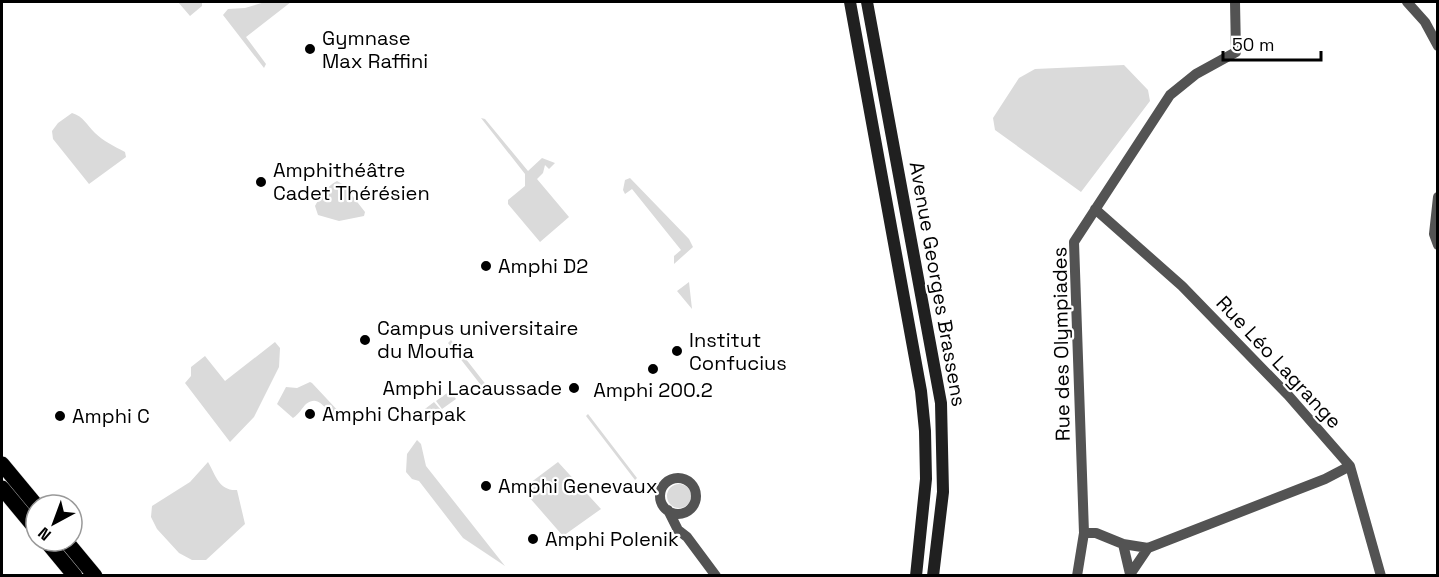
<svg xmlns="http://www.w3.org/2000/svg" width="1439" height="577" font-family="'Space Grotesk',sans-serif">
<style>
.green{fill:#dadada}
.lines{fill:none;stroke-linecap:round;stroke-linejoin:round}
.primary-casing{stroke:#dbdbdb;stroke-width:16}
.street{stroke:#535353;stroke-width:10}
.secondary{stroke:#202020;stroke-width:12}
.primary{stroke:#000;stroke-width:15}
.poi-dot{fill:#000;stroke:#fff;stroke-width:2}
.labels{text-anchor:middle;stroke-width:4.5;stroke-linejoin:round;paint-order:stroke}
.poi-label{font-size:20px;fill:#000;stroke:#fff;text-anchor:start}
.street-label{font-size:20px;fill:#000;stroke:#fff}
</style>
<rect width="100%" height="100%" fill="#fff"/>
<path class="green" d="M178 2H202V6L190 16Z
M265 2H291L246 37 266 64 264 68 223 15 228 9 245 8Z
M1124 65 1148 90 1150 101 1081 192 995 130 993 118 1019 78 1035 69Z
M72 113C83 116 87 125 95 133 103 141 114 146 125 152L126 157 89 184 53 139 52 131 58 123Z
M481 118 485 119 528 171 542 158 555 163 549 169 545 165 543 173 537 179 569 217 540 242 508 204V200L525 186V174Z
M630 178 689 239 693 247 674 264V256L681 250 632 189 625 194 623 190 625 180Z
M337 181 344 185 365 212 364 216 339 221 318 215 315 206C321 195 326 187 337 181Z
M689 282 692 309 677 291Z
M451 340 487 386 484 389 448 343Z
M275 342 280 348 279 367 254 417 230 442 185 383 191 376V367L205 356 225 381Z
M310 382 312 383 341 414C337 413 331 412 327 409 320 403 316 397 306 404 302 408 300 413 293 418L277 404 286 387 297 388Z
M450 391 456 399 442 409 436 401Z
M434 402 441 410 427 421 421 412Z
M588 414 637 478 635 480 586 416Z
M417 440 421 444 426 466 505 566 463 538 419 481 412 479 406 472 407 454Z
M208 462C216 476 219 491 237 490L245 524 206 560H192L179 553 157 529 151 517 152 506 190 482Z
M558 462 601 509 563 536 522 489Z
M667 496a12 12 0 1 1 24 0a12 12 0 1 1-24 0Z"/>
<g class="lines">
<defs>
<path id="primary" d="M2 464 36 505
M2 488 36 529
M46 541 75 576
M66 541 95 576"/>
</defs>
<use href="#primary" class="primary-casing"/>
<path class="street" d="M1407 2 1425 22 1438 46
M1438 197 1434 234 1438 245
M1095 209 1182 286 1288 395 1350 466 1381 576
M660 496a18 18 0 1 1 36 0a18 18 0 1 1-36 0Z
M668 510 678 530 687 537 716 576
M1084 533H1096L1123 544 1148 548 1325 479 1350 466
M1123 544 1130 574
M1077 576 1084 533 1074 242 1170 95 1196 74 1236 52 1235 2
M1129 576 1148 548"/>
<path class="secondary" d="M850 2 921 391 925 431 926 479 916 576
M867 2 941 403 943 492 933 576"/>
<use href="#primary" class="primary"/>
</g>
<g class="poi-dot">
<circle cx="310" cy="49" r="6"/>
<circle cx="261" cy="182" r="6"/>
<circle cx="486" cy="266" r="6"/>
<circle cx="365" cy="340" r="6"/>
<circle cx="677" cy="351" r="6"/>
<circle cx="653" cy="369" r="6"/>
<circle cx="574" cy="388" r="6"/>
<circle cx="310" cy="414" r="6"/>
<circle cx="60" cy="416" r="6"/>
<circle cx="486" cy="486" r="6"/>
<circle cx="533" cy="539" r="6"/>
</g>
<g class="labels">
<g class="poi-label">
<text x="322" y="45">Gymnase<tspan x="322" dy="23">Max Raffini</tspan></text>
<text x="273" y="177">Amphithéâtre<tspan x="273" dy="23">Cadet Thérésien</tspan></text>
<text x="498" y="273">Amphi D2</text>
<text x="377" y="335">Campus universitaire<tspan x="377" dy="23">du Moufia</tspan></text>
<text x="689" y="347">Institut<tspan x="689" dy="23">Confucius</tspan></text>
<text x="562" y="395" text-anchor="end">Amphi Lacaussade</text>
<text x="653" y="397" text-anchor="middle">Amphi 200.2</text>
<text x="322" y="421">Amphi Charpak</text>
<text x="72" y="423">Amphi C</text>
<text x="498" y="493">Amphi Genevaux</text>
<text x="545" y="546">Amphi Polenik</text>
</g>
<g class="street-label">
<text transform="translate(938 284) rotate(80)" y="7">Avenue Georges Brassens</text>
<text transform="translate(1061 344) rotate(-91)" y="7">Rue des Olympiades</text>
<text transform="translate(1279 362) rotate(47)" y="7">Rue Léo Lagrange</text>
</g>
</g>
<rect width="1439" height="577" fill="none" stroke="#000000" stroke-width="6"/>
<g transform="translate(54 523) rotate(221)"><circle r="28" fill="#ffffff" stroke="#999999" stroke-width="1.5"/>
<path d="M0-4.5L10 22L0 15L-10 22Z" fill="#000000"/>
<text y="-9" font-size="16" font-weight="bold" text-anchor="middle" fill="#000000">N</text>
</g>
<path d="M1223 51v9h98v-9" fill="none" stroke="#000000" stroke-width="3"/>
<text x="1232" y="51" font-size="18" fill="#000000" stroke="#ffffff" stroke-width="4.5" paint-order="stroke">50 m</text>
</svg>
